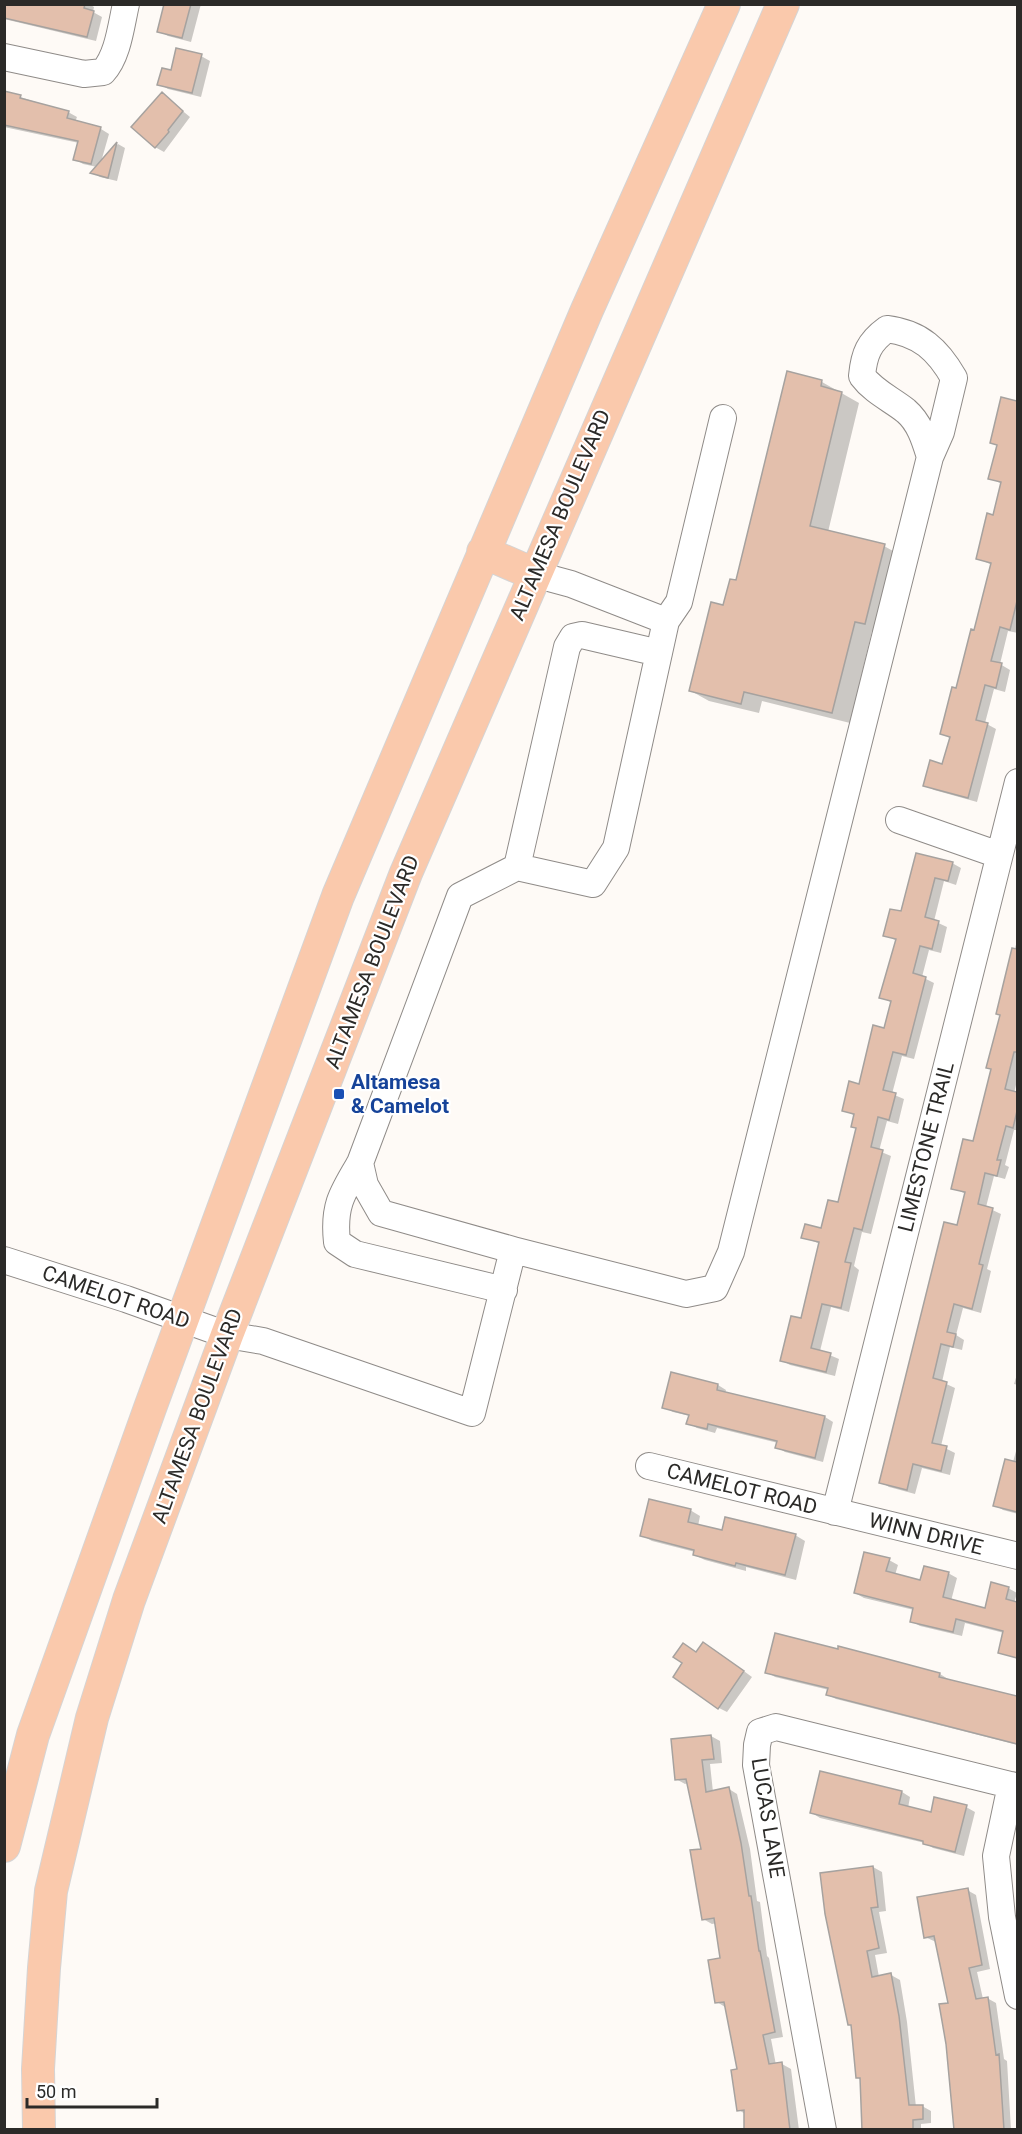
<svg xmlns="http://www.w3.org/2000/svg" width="1022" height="2134" font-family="Roboto,sans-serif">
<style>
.shadow{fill:#0003}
.building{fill:#e3bfac;stroke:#a6a29f;stroke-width:1.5}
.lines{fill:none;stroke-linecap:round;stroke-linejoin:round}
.minor-casing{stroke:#8f8b88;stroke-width:28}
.major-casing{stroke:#d5d4d4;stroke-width:34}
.minor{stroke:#fff;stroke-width:26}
.major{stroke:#fac9ac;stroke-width:32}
.transit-dot{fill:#1a4fb4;stroke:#fff;stroke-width:2}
.labels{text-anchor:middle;stroke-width:4.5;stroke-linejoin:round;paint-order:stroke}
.street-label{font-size:21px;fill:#2b2a28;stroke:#fff}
.transit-label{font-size:21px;font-weight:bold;fill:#164399;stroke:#fff;text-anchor:start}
</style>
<rect width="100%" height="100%" fill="#fefaf6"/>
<path class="shadow" d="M4 4H89L94 7 93 12 102 17 96 41 4 19Z
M166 4H201L191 42 168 36 159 31Z
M201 56 210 61 201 97 168 89 159 84 172 72Z
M4 92 68 112 77 117 75 122 101 129 109 134 101 162 118 144 125 148 117 181 100 177 92 172 97 167 83 164 75 159 79 143 4 127Z
M162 94 190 117 164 152 155 147Z
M788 373 822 382 859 403 828 532 884 546 902 556 883 634 872 631 850 723 762 701 759 713 709 701 691 691 725 607 737 582Z
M1002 398 1018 402V633L1008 631 1000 664 1010 670 1005 692 994 689 985 723 996 729 977 802 934 790 925 785 944 765 951 739 942 733 975 632 992 565 977 558 994 517 1002 484 990 478 998 446 992 442Z
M917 854 952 863 961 868 956 885 944 881 934 921 947 927 941 953 929 950 922 977 934 983 914 1059 902 1056 892 1094 904 1099 898 1124 887 1121 879 1151 891 1156 871 1234 862 1232 854 1266 859 1270 849 1312 831 1307 820 1351 839 1359 835 1376 790 1365 781 1360 802 1320 820 1244 803 1237 822 1229 839 1204 858 1129 852 1126 855 1116 844 1110 860 1085 885 1030 892 1003 881 997 897 941 885 935 902 913Z
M1018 937V1077L1014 1093 1018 1094V1130H1014L1005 1165 1009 1167 1005 1179 994 1176 986 1207 1001 1214 987 1269 991 1271 981 1313 963 1308 956 1335 964 1340 962 1350 950 1347 942 1382 955 1388 941 1446 955 1453 950 1475 922 1468 915 1494 889 1487 881 1482 958 1227 966 1194 953 1188 974 1143 992 1069 1001 1015 998 1013Z
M1018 1371V1385L1014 1384Z
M718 1385 726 1390 725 1394 825 1417 833 1422 823 1462 785 1452 777 1447 778 1443 717 1428 715 1433 697 1428 688 1423 690 1416 673 1412 664 1407Z
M1018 1444V1514L1003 1510 995 1505 1013 1462Z
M690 1510 700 1516 698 1526 723 1532 795 1535 805 1541 796 1580 746 1567V1571L705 1560 694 1555 695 1552 652 1541 641 1535Z
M889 1560 898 1565 895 1575 921 1581 948 1573 957 1578 951 1601 986 1610 1008 1588 1017 1593 1014 1603 1018 1604V1659L999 1652 1004 1633 965 1623 962 1636 920 1626 911 1621 914 1610 864 1598 855 1593Z
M712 1648 752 1677 727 1712 719 1708 684 1663 701 1657Z
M767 1672 940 1674 948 1679V1681L1018 1698V1745L836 1699 828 1695 829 1690 775 1677Z
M711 1736 720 1741 722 1763 710 1764 713 1792 729 1789 737 1794 750 1849 757 1901 760 1902 767 1956 769 1958 783 2037 771 2039 776 2065 782 2064 791 2069 799 2130H746L745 2114 739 2110V2070L725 2007 717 2002 721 1959 717 1923 712 1924 703 1919 691 1852 703 1850 688 1783 685 1784 676 1779Z
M821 1772 902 1792 910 1797 908 1808 932 1814 966 1807 975 1812 964 1856 933 1848 925 1843 820 1818 812 1813Z
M873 1867 882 1872 886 1911 879 1912 887 1953 875 1955 879 1977 891 1975 900 1980 907 2022 916 2107 922 2106 931 2111V2123L921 2124V2130H863L861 2080 857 2077 853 2026 850 2024Z
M967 1890 976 1895 990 1969 977 1972 983 1999 987 1998 996 2003 1004 2059 1007 2061 1011 2130H955L950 2004 936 1942 925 1937Z"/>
<path class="building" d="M4 4H85L84 8 94 11 87 37 4 18Z
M164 4H191L182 38 157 32Z
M176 48 202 54 192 93 157 85 162 68 171 70Z
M4 91 21 95 20 98 69 111 67 118 101 127 91 164 73 160 78 141 4 125Z
M162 92 183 111 168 130 169 132 155 148 131 127Z
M117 142 108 178 90 173Z
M787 371 822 380 821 386 842 392 810 526 885 544 865 624 855 622 832 713 744 692 741 704 689 691 711 602 723 605 730 579 736 580Z
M1001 397 1017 401V601L1010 630 1000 627 991 661 1002 663 996 688 985 685 976 720 988 723 968 798 923 786 930 760 942 764 950 737 940 734 952 687 956 688 971 629 974 630 991 563 976 559 987 513 993 515 1001 482 988 479 997 445 990 443Z
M916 853 953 862 948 881 935 878 925 917 939 921 932 949 920 946 913 973 926 977 906 1055 893 1052 883 1090 896 1093 889 1120 878 1117 871 1147 883 1150 862 1230 854 1228 845 1262 851 1263 841 1308 822 1304 811 1348 831 1353 826 1372 780 1361 791 1316 801 1318 819 1242 801 1238 805 1224 821 1228 828 1200 838 1202 856 1128 851 1127 854 1114 842 1111 849 1081 859 1084 873 1025 884 1028 891 1001 879 998 896 939 883 936 890 909 901 911Z
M1012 948 1017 949V1052H1014L1005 1089 1017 1092V1111L1013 1128 1006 1126 997 1160H1001L997 1176 985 1173 978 1204 993 1208 979 1264 983 1265 972 1309 954 1304 947 1332 956 1334 953 1347 941 1344 933 1378 947 1382 932 1443 947 1446 941 1471 913 1464 907 1490 879 1483 944 1222 957 1225 965 1192 951 1189 963 1139 973 1141 991 1069 986 1068 1000 1015 996 1014Z
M671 1372 718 1384 717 1390 825 1416 815 1458 775 1448 777 1441 708 1424 707 1429 686 1424 689 1415 662 1408Z
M1005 1459 1017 1462V1512L993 1506Z
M649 1499 691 1509 688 1522 722 1530 725 1517 796 1534 785 1575 736 1563 735 1566 693 1555 694 1550 640 1536Z
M864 1552 890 1558 886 1571 920 1580 924 1566 949 1572 943 1597 985 1608 991 1582 1009 1587 1006 1599 1017 1602V1658L998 1653 1003 1631 956 1619 953 1632 910 1622 913 1608 854 1593Z
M775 1633 838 1649V1646L880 1657 940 1673 939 1677 1017 1696V1744L826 1695 828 1688 765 1673Z
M703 1642 744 1671 718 1709 673 1677 682 1663 673 1657 683 1643 696 1652Z
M711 1735 714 1759 702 1760 706 1792 729 1787 741 1843 749 1896H751L759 1951H760L775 2032 763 2035 769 2064 782 2062 790 2130H744V2110L737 2111 731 2070 737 2069 724 2002 715 2003 708 1960 720 1958 714 1918 702 1920 690 1850 701 1849 686 1779 675 1780 671 1739Z
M820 1771 902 1791 899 1804 931 1812 934 1797 967 1805 955 1852 923 1844V1841L810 1813Z
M873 1866 878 1907 871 1908 879 1948 867 1951 872 1977 891 1973 899 2016 909 2105H923V2119L913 2120V2130H862L860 2078H856L851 2025H848L825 1914 820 1873Z
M968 1888 982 1965 969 1968 976 1999 988 1997 996 2055 999 2054 1004 2130H954L946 2044 939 2004 948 2003 934 1936 924 1938 917 1897Z"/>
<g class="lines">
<defs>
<path id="minor" d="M4 57 84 74 103 72C118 56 121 26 126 4
M534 574 571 584 666 621 616 848 593 884 517 867 567 647 573 637 582 635 659 653
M666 621 679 602 723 418
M899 820 999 855
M360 1163 460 896 517 867
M4 1260 126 1299 227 1335 263 1341 472 1413 513 1250 686 1294 715 1288 731 1252 930 457 941 432 954 378C938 350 920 333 887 329 869 342 864 354 862 376 874 392 891 399 906 411 920 423 925 441 930 457
M504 1290 355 1254 337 1242C333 1206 342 1193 360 1163L365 1185 381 1213 513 1250
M649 1466 1018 1556
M835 1512 1018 782
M1011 1785 996 1856 1002 1917 1018 1996
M823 2130 756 1765 757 1745 760 1732 776 1727 1018 1787"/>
<path id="major" d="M483 552 534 574
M4 1846 33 1735 150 1408 338 896 587 310 724 4
M39 2130 38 2069 44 1968 51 1891 92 1718 129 1600 227 1335 406 873 783 4"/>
</defs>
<use href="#minor" class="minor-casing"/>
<use href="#major" class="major-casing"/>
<use href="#minor" class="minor"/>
<use href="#major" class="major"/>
</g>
<rect class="transit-dot" x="333" y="1088" width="12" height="12" rx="3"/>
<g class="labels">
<g class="street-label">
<text transform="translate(560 515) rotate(-67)" y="7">ALTAMESA BOULEVARD</text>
<text transform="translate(372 962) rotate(-69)" y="7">ALTAMESA BOULEVARD</text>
<text transform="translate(926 1147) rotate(-76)" y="7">LIMESTONE TRAIL</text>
<text transform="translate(116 1297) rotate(19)" y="7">CAMELOT ROAD</text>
<text transform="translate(197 1416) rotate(-70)" y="7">ALTAMESA BOULEVARD</text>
<text transform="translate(742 1489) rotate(14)" y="7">CAMELOT ROAD</text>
<text transform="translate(926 1534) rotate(14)" y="7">WINN DRIVE</text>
<text transform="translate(768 1818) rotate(81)" y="7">LUCAS LANE</text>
</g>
<g class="transit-label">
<text x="351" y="1089">Altamesa<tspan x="351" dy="24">&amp; Camelot</tspan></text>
</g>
</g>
<rect width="1022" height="2134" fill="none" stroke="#2b2a28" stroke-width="12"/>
<path d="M27 2098v9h130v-9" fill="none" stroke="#2b2a28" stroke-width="3"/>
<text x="36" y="2098" font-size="18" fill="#2b2a28" stroke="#ffffff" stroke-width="4.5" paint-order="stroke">50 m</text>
</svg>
